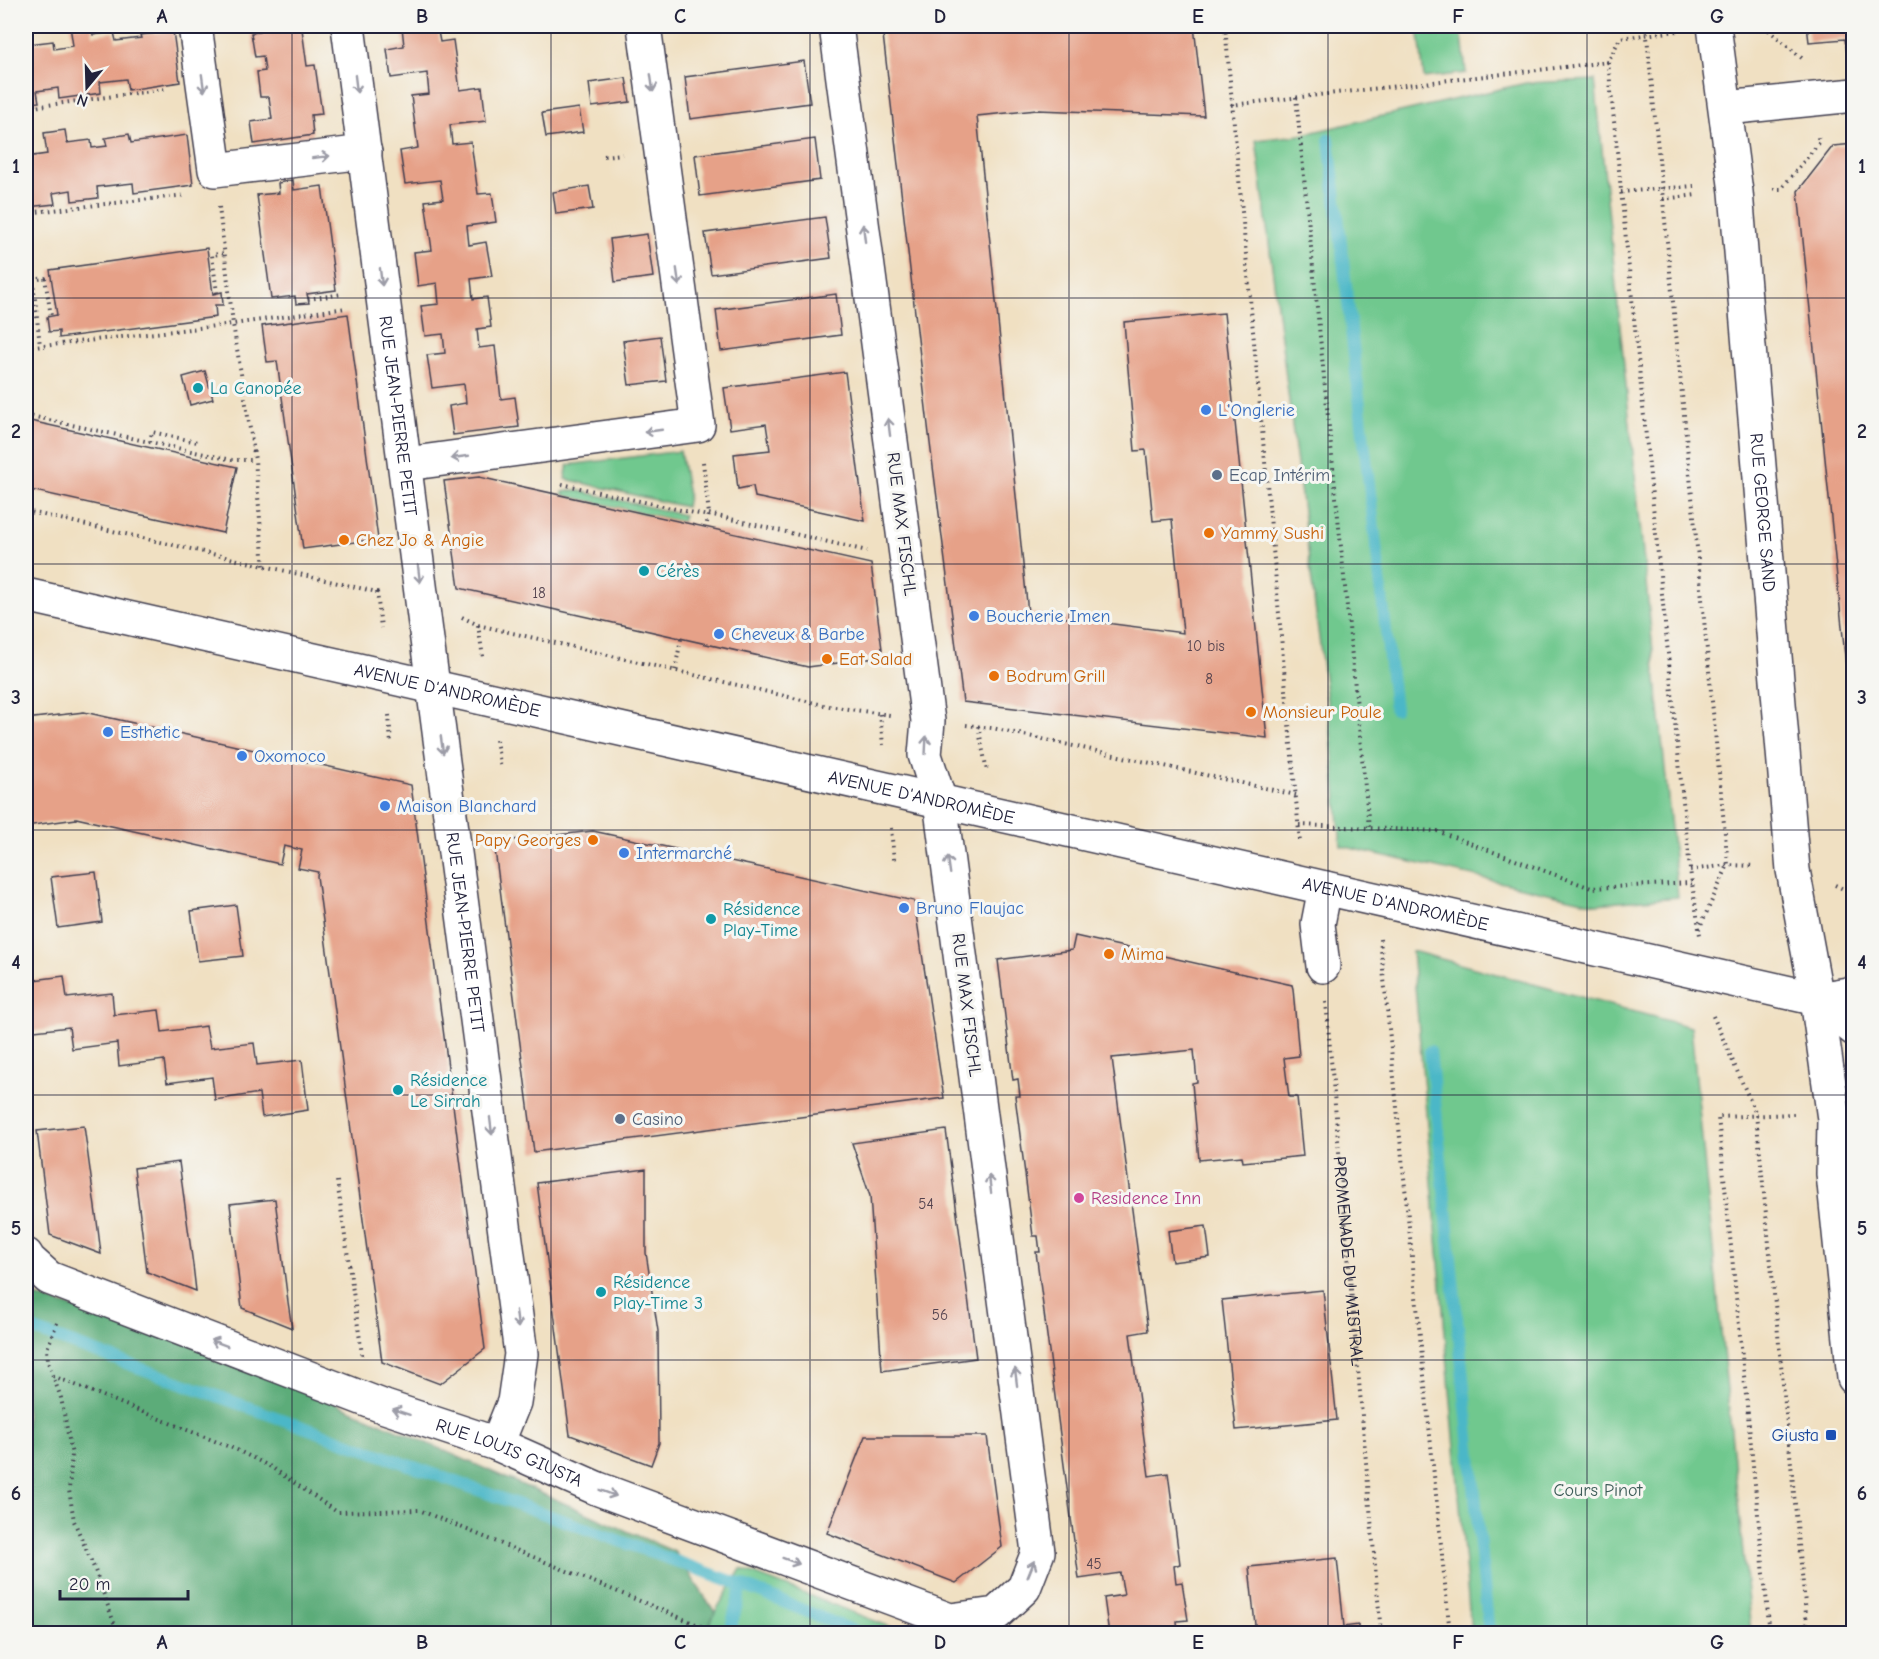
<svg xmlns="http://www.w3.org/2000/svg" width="1879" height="1659" font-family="'Comic Neue',sans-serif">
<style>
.green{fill:#70c88e;stroke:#497564;stroke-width:1.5}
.forest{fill:#5cac79;stroke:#3f675a;stroke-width:1.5}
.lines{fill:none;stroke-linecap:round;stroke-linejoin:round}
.stream{stroke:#4bb7c7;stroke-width:12}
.building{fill:#e6a188}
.minor-casing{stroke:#413e4f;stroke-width:36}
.path{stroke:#413e4f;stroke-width:4;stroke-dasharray:1.5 4.5;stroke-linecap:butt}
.minor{stroke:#fff;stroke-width:33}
.oneway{stroke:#9c9ca7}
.grid{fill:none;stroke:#22223b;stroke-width:1.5;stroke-opacity:0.55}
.culture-dot{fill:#0f9aa8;stroke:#f6f6f2;stroke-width:2}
.shop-dot{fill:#3f7fe0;stroke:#f6f6f2;stroke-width:2}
.service-dot{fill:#5c6f8a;stroke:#f6f6f2;stroke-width:2}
.food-dot{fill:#e8710a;stroke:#f6f6f2;stroke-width:2}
.hotel-dot{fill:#d1479c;stroke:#f6f6f2;stroke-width:2}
.transit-dot{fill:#1a4fb4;stroke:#f6f6f2;stroke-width:2}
.labels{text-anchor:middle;stroke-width:6;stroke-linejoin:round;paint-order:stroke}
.number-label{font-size:15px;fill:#53424e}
.culture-label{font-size:18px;fill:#0d838f;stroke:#f6f6f2;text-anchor:start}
.shop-label{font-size:18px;fill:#366cbe;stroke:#f6f6f2;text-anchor:start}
.street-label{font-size:18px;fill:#22223b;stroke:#f6f6f2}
.service-label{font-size:18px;fill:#4e5e75;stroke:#f6f6f2;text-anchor:start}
.food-label{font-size:18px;fill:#c56008;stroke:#f6f6f2;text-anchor:start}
.hotel-label{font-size:18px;fill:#b23c85;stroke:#f6f6f2;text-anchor:start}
.transit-label{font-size:18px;fill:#164399;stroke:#f6f6f2;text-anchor:end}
.park-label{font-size:18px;fill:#3d5c58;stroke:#f6f6f2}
.neatline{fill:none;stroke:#22223b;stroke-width:2}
.grid-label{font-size:20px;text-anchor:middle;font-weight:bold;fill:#22223b}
</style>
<rect width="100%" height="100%" fill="#f6f6f2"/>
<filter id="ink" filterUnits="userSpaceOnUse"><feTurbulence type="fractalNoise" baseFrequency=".0167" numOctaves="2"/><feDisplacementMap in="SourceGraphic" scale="12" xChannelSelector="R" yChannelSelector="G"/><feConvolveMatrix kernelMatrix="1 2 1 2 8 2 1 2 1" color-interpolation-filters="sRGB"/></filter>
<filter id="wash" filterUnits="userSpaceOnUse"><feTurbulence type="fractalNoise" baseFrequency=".008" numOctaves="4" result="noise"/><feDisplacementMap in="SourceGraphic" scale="24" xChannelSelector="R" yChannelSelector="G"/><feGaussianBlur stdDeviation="1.35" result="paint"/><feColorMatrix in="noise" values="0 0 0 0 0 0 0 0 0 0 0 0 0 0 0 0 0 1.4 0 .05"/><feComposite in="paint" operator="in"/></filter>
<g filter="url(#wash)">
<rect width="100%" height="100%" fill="#f0e0c2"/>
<path class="green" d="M1418 26H1461L1466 73 1424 78Z
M1595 80 1678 897 1596 904 1341 846 1331 733 1256 140 1300 135 1526 83Z
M680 451 688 495 686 507 565 479 568 465Z
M575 490 684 515 682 522 562 495 563 492Z
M1412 951 1691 1027 1751 1633H1471Z
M741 1569 906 1633 706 1634 715 1612Z"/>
<path class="forest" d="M26 1293 231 1357 675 1552 715 1612 706 1633H26Z"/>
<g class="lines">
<path class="stream" d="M1329 139 1395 709
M1430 1051 1489 1634
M26 1327 742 1585 861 1634
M729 1634 742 1585"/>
</g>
<g id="blocks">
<path class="building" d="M70 26H92L93 35 114 32 116 41 141 38 140 35 173 31 180 82 128 90 126 79 100 82 101 93 59 99 58 88 37 91 39 102 26 103V52H30L29 44 53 41 54 49 73 46Z
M259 26H310V28L302 29 307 66 315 65 322 114 311 115 313 135 254 144 251 122 272 119 269 97H260L257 72 265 71 263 56 255 57 251 33 260 32Z
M384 26H437L440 42 453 40 460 90 482 87 486 121 450 125 452 144 471 142 478 194 492 193 496 222 467 226 469 245 486 242 492 276 471 279 473 299 487 297 491 327 477 329 479 348 495 346 501 399 515 397 519 427 453 435 449 406 466 403 464 384 432 388 427 355 445 353 443 334 425 336 421 306 439 304 437 283 418 286 414 252 432 250 425 201 443 199 440 180 405 184 400 151 418 148 411 96 429 94 427 73 391 78 387 49 404 46 402 27 384 30Z
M882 26H1194L1204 116 1037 110 977 116 1028 613 1183 633 1172 519 1153 521 1146 450 1135 451 1124 322 1224 313 1267 738 963 702 930 443Z
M1807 26H1854V53L1847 54 1845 39 1809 42Z
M804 61 810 103 690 119 685 77Z
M626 78 630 102 592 107 589 83Z
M579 108 583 132 546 137 542 113Z
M65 130 67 143 91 140 92 148 107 146 105 138 129 134 131 143 187 135 193 185 134 193 133 183 97 187 98 198 72 201 71 190 53 193 55 204 27 207 26 157 47 154 44 133Z
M815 139 820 180 700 196 695 155Z
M1854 144V726H1852L1798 191 1833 146Z
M293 180 294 190 322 186 336 290 307 294 309 303 296 304 295 296 271 299 257 195 279 193 278 183Z
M589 186 593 209 556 214 553 192Z
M825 217 831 258 711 274 705 233Z
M647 234 653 277 615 282 610 239Z
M207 248 213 294 222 292 223 305H215L216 317 59 338V331L49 332 47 317 57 315 50 270Z
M836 294 841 335 721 351 716 310Z
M348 314 378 539 303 549 277 361 267 362 262 326Z
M660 336 666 381 629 385 623 341Z
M205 371 213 399 190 405 183 377Z
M845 372 865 521 755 497 753 486 738 489 734 454 770 450 766 424 730 429 724 388Z
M26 420 237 467 223 533 26 489Z
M479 477 871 564 883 657 808 667 459 588 444 481Z
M84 712 411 785 485 1349 440 1384 382 1362 317 876 318 872 298 868 302 850 284 846 280 864 76 818V819L26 826V719Z
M593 831 914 901 944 1098 534 1152 494 842Z
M96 872 102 922 58 928 51 877Z
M236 905 243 956 198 961 191 911Z
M1075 936 1292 985 1293 989 1299 1056 1284 1058 1289 1097H1297L1303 1156 1243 1162 1242 1156 1199 1160 1192 1083 1197 1082 1194 1050 1112 1058 1148 1331 1130 1334 1149 1476 1168 1473 1180 1564 1174 1566 1176 1583 1182 1582 1188 1620 1177 1621 1178 1634H1109L1104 1598 1124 1595 1120 1573 1079 1579 1036 1252H1040L1038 1236H1033L1015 1096H1020L1018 1079 1013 1080 998 960 1072 950Z
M64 976 67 998 112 993 114 1015 159 1010 162 1032 206 1026 210 1048 254 1043 257 1065 302 1060 308 1110 262 1117 259 1093 215 1100 212 1077 167 1083 164 1060 119 1066 117 1043 72 1049 69 1027 26 1032V981Z
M84 1126 98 1229 101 1254 50 1235 37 1131Z
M946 1130 976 1358 882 1371 870 1196 852 1143Z
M179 1162 193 1265 196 1291 147 1272 134 1168Z
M646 1169V1253L658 1331 659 1443 651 1465 570 1435 537 1183Z
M275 1199 288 1302 292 1328 242 1308 230 1204Z
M1206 1226 1210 1257 1172 1262 1168 1231Z
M1323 1290 1337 1420 1236 1430 1222 1300Z
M865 1436H987L1002 1547 956 1583 827 1533Z
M1337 1558 1344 1627 1358 1625V1634H1256L1249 1567Z"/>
</g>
</g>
<g filter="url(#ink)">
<use href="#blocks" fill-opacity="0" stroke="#413e4f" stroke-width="1.5"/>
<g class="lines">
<defs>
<g id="minor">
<path d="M195 26 215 170 365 152"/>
<path id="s2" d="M348 26 430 663 521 1354 514 1402 497 1444"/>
<path id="s3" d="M1714 26 1736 192 1793 870 1817 999 1834 1119 1833 1174 1854 1378"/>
<path d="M1726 108 1854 95"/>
<path d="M406 464 698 425 644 26"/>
<path id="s4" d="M26 595 1817 999 1854 993"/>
<path d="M1323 966 1318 924 1325 888"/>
<path d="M1817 999 1854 1029"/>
<path id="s5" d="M26 1255 29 1260 49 1278 385 1407 497 1444 596 1488 950 1620 996 1614 1024 1588 1038 1552 940 801 925 755 928 721 836 26"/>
</g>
</defs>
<use href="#minor" class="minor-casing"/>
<g class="path">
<path d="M1225 26 1300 843"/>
<path d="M1646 26 1728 865 1699 929"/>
<path d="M1764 26 1804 60"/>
<path d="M682 27 699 26"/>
<path d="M1677 31 1620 38 1608 62 1690 870 1700 935"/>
<path d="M1296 97 1369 827"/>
<path d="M1231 105 1608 62"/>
<path d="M26 108 166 89"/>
<path d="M604 156 622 154"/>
<path d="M1773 189H1781L1819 143 1818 137"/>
<path d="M1621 192 1694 186"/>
<path d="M1663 199 1697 195"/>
<path d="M219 207 233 324 255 460 264 567"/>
<path d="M26 213 186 195"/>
<path d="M26 215 40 346"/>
<path d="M33 280 45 278 51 316"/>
<path d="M217 293 212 255 225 253"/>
<path d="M308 299 343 294"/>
<path d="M26 348 233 324 346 308"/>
<path d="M26 415 232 460H255"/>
<path d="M150 442 152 432 197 442"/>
<path d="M703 462 709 514 706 527"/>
<path d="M562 484 708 516"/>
<path d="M26 511 381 593"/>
<path d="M709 514 867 551"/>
<path d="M377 592 381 628"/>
<path d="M462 617 478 625 828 706 890 715"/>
<path d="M478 625 483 657"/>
<path d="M675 670 681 639"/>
<path d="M880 714 883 745"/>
<path d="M389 715 391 744"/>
<path d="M966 725 992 728 1296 795"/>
<path d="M978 726 987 771"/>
<path d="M496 740 501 769"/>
<path d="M1299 825 1437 831 1591 888 1692 883"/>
<path d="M891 828 894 860"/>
<path d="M1690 870 1728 865 1755 866"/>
<path d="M1835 885 1854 894"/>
<path d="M1380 939 1450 1634"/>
<path id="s1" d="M1326 1002 1381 1634"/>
<path d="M1713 1016 1756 1114 1808 1634"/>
<path d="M337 1181 362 1354 361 1358"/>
<path d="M57 1323 47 1349 48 1362 61 1398 72 1455 69 1490 74 1521 95 1570 118 1634"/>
<path d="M53 1376 237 1450 271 1467 337 1512 419 1510 720 1634"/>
<path d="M1770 1634 1718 1117 1795 1114"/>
</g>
<use href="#minor" class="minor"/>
</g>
<defs><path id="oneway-shaft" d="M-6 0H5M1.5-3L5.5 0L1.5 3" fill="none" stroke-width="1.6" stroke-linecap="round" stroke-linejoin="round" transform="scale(1.5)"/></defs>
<g class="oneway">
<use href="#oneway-shaft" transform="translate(203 83) rotate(82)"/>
<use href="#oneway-shaft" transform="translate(652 83) rotate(82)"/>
<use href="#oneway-shaft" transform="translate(356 84) rotate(83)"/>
<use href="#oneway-shaft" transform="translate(321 157) rotate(-7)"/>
<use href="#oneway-shaft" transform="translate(864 233) rotate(-97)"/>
<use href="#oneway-shaft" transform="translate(381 277) rotate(83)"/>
<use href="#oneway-shaft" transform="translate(678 277) rotate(82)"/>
<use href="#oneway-shaft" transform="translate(889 427) rotate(-97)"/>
<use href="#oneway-shaft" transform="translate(653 431) rotate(172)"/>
<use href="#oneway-shaft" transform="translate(460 457) rotate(172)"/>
<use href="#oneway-shaft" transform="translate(419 574) rotate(83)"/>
<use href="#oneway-shaft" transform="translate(442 745) rotate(82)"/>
<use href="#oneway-shaft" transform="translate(926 745) rotate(-87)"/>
<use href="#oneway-shaft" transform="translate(949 865) rotate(-98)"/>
<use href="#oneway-shaft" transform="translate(491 1126) rotate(83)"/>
<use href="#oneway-shaft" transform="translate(990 1184) rotate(-97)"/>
<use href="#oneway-shaft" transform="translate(517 1319) rotate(83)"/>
<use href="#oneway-shaft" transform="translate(219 1343) rotate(-159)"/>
<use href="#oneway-shaft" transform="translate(1016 1377) rotate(-97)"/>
<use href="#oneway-shaft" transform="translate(401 1412) rotate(-162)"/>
<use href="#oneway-shaft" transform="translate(608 1493) rotate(20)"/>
<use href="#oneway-shaft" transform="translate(791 1561) rotate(20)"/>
<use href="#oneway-shaft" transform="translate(1031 1569) rotate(-68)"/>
</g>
</g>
<path class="grid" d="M292 26V1634M551 26V1634M810 26V1634M1069 26V1634M1328 26V1634M1587 26V1634M26 298H1854M26 564H1854M26 830H1854M26 1095H1854M26 1360H1854"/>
<g class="culture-dot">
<circle cx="198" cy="388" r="6"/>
<circle cx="644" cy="571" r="6"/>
<circle cx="711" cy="919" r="6"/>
<circle cx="398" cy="1090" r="6"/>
<circle cx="601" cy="1292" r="6"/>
</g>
<g class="shop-dot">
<circle cx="1206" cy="410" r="6"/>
<circle cx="974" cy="616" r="6"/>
<circle cx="719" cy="634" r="6"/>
<circle cx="108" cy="732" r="6"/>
<circle cx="242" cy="756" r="6"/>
<circle cx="385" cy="806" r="6"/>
<circle cx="624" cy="853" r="6"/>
<circle cx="904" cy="908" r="6"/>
</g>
<g class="service-dot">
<circle cx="1217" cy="475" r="6"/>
<circle cx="620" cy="1119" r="6"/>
</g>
<g class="food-dot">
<circle cx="1209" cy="533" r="6"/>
<circle cx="344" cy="540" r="6"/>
<circle cx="827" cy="659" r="6"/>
<circle cx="994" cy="676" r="6"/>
<circle cx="1251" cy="712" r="6"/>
<circle cx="593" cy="840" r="6"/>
<circle cx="1109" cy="954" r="6"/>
</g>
<circle class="hotel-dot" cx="1079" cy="1198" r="6"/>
<rect class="transit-dot" x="1825" y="1429" width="12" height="12" rx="3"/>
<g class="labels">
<g class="number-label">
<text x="539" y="598">18</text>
<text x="1206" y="651">10 bis</text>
<text x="1209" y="684">8</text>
<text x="926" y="1209">54</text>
<text x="940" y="1320">56</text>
<text x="1094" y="1569">45</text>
</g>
<g class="culture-label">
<text x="210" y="394">La Canopée</text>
<text x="656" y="577">Cérès</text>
<text x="723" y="915">Résidence<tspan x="723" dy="21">Play-Time</tspan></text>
<text x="410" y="1086">Résidence<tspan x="410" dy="21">Le Sirrah</tspan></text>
<text x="613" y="1288">Résidence<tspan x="613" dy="21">Play-Time 3</tspan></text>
</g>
<g class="shop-label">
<text x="1218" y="416">L'Onglerie</text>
<text x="986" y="622">Boucherie Imen</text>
<text x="731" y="640">Cheveux &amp; Barbe</text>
<text x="120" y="738">Esthetic</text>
<text x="254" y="762">Oxomoco</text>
<text x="397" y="812">Maison Blanchard</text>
<text x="636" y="859">Intermarché</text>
<text x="916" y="914">Bruno Flaujac</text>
</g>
<g class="street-label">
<text dy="6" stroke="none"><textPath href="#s2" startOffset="393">RUE JEAN-PIERRE PETIT</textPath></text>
<text dy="6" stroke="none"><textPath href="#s3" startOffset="489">RUE GEORGE SAND</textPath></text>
<text transform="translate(902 524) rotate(83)" y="6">RUE MAX FISCHL</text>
<text dy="6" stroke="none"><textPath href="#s4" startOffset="432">AVENUE D'ANDROMÈDE</textPath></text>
<text dy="6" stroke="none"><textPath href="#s4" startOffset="918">AVENUE D'ANDROMÈDE</textPath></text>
<text dy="6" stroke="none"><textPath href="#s4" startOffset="1404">AVENUE D'ANDROMÈDE</textPath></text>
<text dy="6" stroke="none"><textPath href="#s2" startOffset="914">RUE JEAN-PIERRE PETIT</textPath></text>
<text transform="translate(967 1005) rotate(83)" y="6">RUE MAX FISCHL</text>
<text dy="6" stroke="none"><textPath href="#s1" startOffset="260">PROMENADE DU MISTRAL</textPath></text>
<text dy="6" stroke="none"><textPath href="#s5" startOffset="525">RUE LOUIS GIUSTA</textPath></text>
</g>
<g class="service-label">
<text x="1229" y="481">Ecap Intérim</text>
<text x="632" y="1125">Casino</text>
</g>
<g class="food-label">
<text x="1221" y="539">Yammy Sushi</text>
<text x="356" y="546">Chez Jo &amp; Angie</text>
<text x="839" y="665">Eat Salad</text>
<text x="1006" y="682">Bodrum Grill</text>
<text x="1263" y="718">Monsieur Poule</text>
<text x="581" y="846" text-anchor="end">Papy Georges</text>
<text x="1121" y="960">Mima</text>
</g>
<g class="hotel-label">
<text x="1091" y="1204">Residence Inn</text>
</g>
<g class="transit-label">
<text x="1819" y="1441">Giusta</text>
</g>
<g class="park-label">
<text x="1598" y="1496">Cours Pinot</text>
</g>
</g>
<rect width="1879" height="1659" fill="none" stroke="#f6f6f2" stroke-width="66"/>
<g transform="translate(87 87) rotate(199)" stroke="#f6f6f2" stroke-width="4.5" paint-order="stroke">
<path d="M0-4.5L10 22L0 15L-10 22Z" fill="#22223b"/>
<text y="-9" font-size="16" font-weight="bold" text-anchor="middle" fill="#22223b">N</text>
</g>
<path d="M60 1590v9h128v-9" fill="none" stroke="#22223b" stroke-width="3"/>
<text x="69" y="1590" font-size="18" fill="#22223b" stroke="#f6f6f2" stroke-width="4.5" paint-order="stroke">20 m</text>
<rect x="33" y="33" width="1813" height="1593" class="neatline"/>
<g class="grid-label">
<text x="162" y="23">A</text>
<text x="422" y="23">B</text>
<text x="680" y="23">C</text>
<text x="940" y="23">D</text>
<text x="1198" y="23">E</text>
<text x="1458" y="23">F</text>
<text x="1717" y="23">G</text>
<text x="16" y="173">1</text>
<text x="1862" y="173">1</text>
<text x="16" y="438">2</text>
<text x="1862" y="438">2</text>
<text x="16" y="704">3</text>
<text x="1862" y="704">3</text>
<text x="16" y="969">4</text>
<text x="1862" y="969">4</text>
<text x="16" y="1235">5</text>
<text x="1862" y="1235">5</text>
<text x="16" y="1500">6</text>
<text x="1862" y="1500">6</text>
<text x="162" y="1649">A</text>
<text x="422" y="1649">B</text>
<text x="680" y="1649">C</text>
<text x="940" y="1649">D</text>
<text x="1198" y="1649">E</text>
<text x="1458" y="1649">F</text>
<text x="1717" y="1649">G</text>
</g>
</svg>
